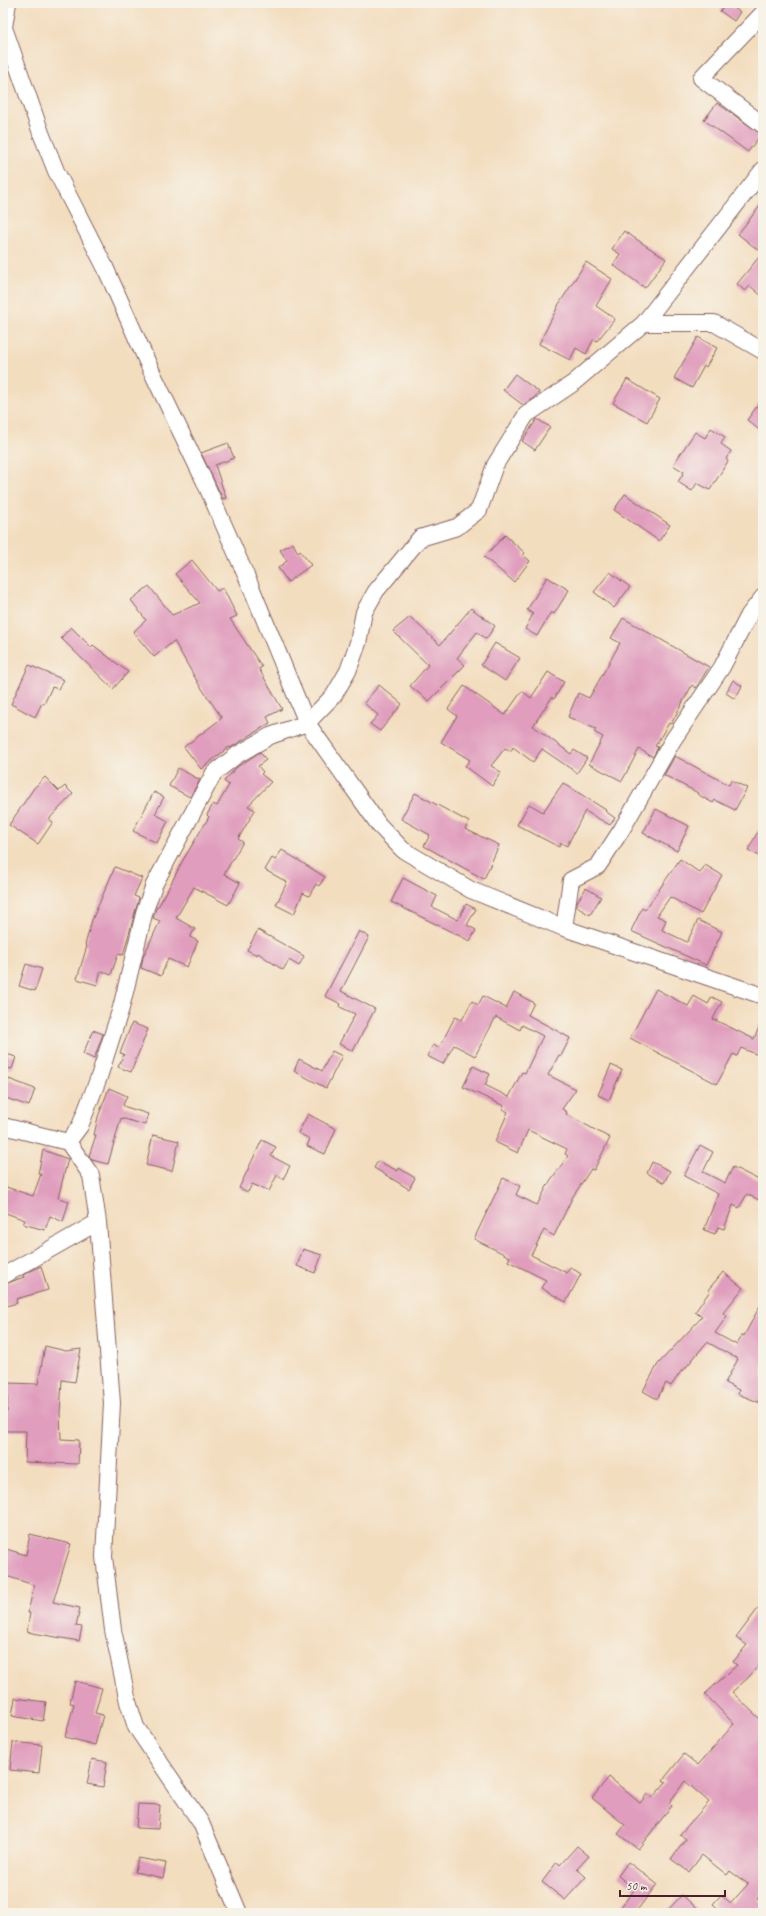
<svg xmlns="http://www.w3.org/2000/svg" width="766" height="1916" font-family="Caveat,sans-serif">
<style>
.building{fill:#e09dbd}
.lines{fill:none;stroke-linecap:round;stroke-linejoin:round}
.minor-casing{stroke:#85625f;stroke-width:18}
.minor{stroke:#fff;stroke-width:16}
</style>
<rect width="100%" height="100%" fill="#f7f3e8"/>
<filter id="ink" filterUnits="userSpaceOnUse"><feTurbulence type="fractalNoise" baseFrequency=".025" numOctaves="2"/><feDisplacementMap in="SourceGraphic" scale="8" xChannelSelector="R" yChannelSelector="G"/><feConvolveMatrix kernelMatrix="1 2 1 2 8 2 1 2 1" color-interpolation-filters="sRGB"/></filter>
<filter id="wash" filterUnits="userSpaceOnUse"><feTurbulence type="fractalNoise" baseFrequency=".012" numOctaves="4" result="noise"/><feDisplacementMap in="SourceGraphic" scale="16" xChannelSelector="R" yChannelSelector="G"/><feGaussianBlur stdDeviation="0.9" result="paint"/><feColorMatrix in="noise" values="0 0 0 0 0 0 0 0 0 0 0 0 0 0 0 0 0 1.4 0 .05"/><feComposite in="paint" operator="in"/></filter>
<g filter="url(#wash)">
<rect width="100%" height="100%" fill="#f3ddbf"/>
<g id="blocks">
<path class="building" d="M726 3 740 12 734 21 720 11Z
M717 103 761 134 748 152 704 120Z
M763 202V244L758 250 738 234Z
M624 231 666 259 645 288 613 265 620 254 612 249Z
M763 252V297L750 286 745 291 737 284Z
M586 262 612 279 596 306 615 319 597 341 594 339 586 354 576 348 570 360 539 344 559 304Z
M698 337 717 348 706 367 704 366 692 388 674 378Z
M515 374 539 392 534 398 523 405 503 390Z
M627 379 660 399 647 422 613 403Z
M763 398V433L747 420Z
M537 419 550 427 535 450 522 441Z
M711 428 725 437 721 444 731 451 726 459 728 461 710 490 697 483 692 491 678 482 684 472 673 465 695 432 705 438Z
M228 443 234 458 215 465 226 498 223 499 201 453Z
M625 494 670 525 659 541 614 510Z
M505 535 525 553 523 555 530 561 514 582 484 557Z
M293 543 298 553 300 551 311 565 288 582 278 568 287 561 280 550Z
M192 560 217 591 223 588 237 616 230 619 262 667 259 669 282 709 267 717 270 723 230 748 229 747 201 769 184 747 222 718 198 683 174 641 154 657 133 632 146 620 131 600 149 586 172 615 200 603 175 574Z
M610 572 630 587 614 608 594 592Z
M547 577 569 590 554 614 551 612 537 636 525 629 533 614 527 610Z
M471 608 495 626 486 639 477 632 457 658 465 665 429 701 410 686 428 665 393 631 410 617 440 645Z
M623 618 709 667 696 688 692 685 671 724 669 723 655 746 658 747 653 757 639 749 622 781 589 764 603 737 594 732 596 729 568 717 578 693 589 698 605 670 620 643 611 638Z
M71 627 91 647 93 645 128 672 113 689 61 638Z
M495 643 520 658 505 681 481 665Z
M29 665 64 680 58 689 52 687 44 704 42 703 35 717 11 704Z
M548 672 564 682 554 699 552 697 533 726 571 754 574 750 587 758 577 773 542 749 533 762 513 747 511 751 505 748 491 766 501 772 492 786 465 766 470 760 441 742 457 716 448 709 464 686 505 715 522 691 531 698Z
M733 680 742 686 735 699 726 693Z
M379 685 402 704 380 731 370 724 378 715 364 703Z
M260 752 266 760 258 766 263 772 261 774 271 782 248 806 255 810 238 839 243 842 224 874 240 883 228 905 194 887 176 918 195 929 190 937 198 941 187 967 168 959 161 976 141 968 143 957 160 921 153 918 157 906 158 907 167 891 183 860 209 817 207 815 213 804 217 806 229 785 224 781 237 767Z
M675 756 729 785 731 780 747 788 735 810 715 800 713 803 697 794 698 793 664 775Z
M178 768 200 780 190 797 169 786Z
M45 777 59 791 65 786 73 794 49 819 53 822 38 844 9 825 34 788Z
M563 783 606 810 605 811 615 818 610 825 585 811 567 846 561 843 559 847 517 825 529 804 543 812Z
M154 792 164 797 155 814 168 821 157 843 133 831Z
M415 793 469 822 465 829 499 845 484 879 424 846 430 835 401 819Z
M656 809 689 826 677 851 643 833Z
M763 822V858L748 850Z
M282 850 325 877 319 886 316 884 309 896 303 893 294 914 276 905 287 882 265 870 272 858 275 860Z
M680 859 700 873 705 865 722 875 701 914 670 897 657 916 666 920 662 930 687 942 698 920 722 932 706 965 631 931 642 908 645 910Z
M115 867 142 878 134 896 139 898 123 955 118 954 111 975 101 971 97 985 77 979 87 946 85 945 92 920Z
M403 878 437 896 432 907 458 920 466 904 476 909 467 925 476 930 470 941 391 902Z
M586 888 601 897 590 915 577 907V902Z
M258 930 304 956 299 966 289 960 283 970 258 953 257 955 247 950Z
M359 931 369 937 341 991 375 1009 353 1051 339 1044 355 1014 340 1007 341 1004 325 996Z
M26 964 42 969 35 991 19 986Z
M656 989 688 1006 694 996 708 1004 712 997 722 1002 713 1019 754 1039 763 1018V1057L741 1048 737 1056 733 1054 717 1084 630 1038Z
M514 992 534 1003 528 1015 570 1038 561 1056 559 1055 548 1075 576 1089 562 1109 567 1112 566 1114 610 1138 594 1170 591 1169 572 1198 554 1236 544 1230 531 1255 567 1273 570 1267 581 1274 566 1302 541 1288 546 1280 508 1261 510 1257 474 1239 503 1178 520 1186 516 1195 537 1205 550 1181 568 1156 565 1154 567 1149 528 1130 518 1153 495 1142 508 1112 502 1109 504 1106 463 1087 473 1066 490 1074 485 1085 509 1097 522 1072 525 1073 543 1036 522 1025 520 1030 496 1017 475 1056 454 1045 443 1064 427 1056 433 1045 439 1048 455 1017 462 1020 472 1001 478 1005 483 996 506 1008Z
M132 1023 148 1029 131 1072 118 1067 124 1054 120 1053Z
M93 1030 103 1034 94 1059 83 1054Z
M332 1051 342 1056 326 1088 294 1071 299 1059 322 1071Z
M3 1053 16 1057 12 1069 3 1067Z
M611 1065 622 1070 609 1100 598 1095Z
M9 1079 35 1089 29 1106 3 1097Z
M109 1088 127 1096 123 1105 126 1107 148 1114 145 1125 121 1118 108 1164 92 1160 89 1156 96 1135H94L98 1117Z
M308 1114 336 1129 325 1154 307 1146 310 1139 298 1133Z
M153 1135 179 1141 172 1171 146 1165Z
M262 1140 276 1147 271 1156 290 1166 283 1179 277 1175 269 1191 252 1184 248 1192 239 1188Z
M700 1145 713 1152 703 1172 725 1183 733 1167 763 1182V1202L747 1194 739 1208 733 1205 724 1229 718 1227 715 1234 704 1230 718 1194 684 1176Z
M43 1150 68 1159 58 1198 69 1201 63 1222 50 1216 45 1230 23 1224 25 1220 3 1212V1186L33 1196 41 1174H38Z
M378 1161 398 1171 399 1168 415 1178 409 1189 374 1168Z
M652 1162 670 1171 664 1183 647 1173Z
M303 1249 322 1255 315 1273 297 1266Z
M41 1266 48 1290 16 1299 17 1303 3 1307V1285L24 1277 23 1275Z
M723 1272 743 1288 723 1313 727 1316 715 1333 737 1345 742 1335 744 1336 763 1300V1404L738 1394 739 1390 725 1383 738 1359 707 1342 683 1371 682 1370 671 1386 666 1383 657 1399 643 1391 658 1364 702 1317 695 1312 710 1291 708 1290Z
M45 1346 66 1351 81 1349 75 1382 62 1380 60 1413 61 1439 79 1440 78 1464 25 1462 26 1431H3V1411L7 1412 8 1383 38 1384Z
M30 1534 71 1544 53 1602 80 1608 76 1626 82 1627 79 1641 27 1632 30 1613H28L34 1585 3 1575V1548L26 1555Z
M763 1602V1660L749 1677 732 1692 763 1722V1890L757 1899 763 1904V1913H723L713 1904 721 1895 731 1903 748 1884 730 1871 727 1875 702 1855 689 1872 671 1859 686 1839 680 1834 709 1802 685 1781 669 1803 672 1806 638 1849 618 1834 625 1825 592 1798 609 1777 640 1803 647 1794 652 1798 666 1782 663 1780 684 1754 698 1765 734 1724 705 1694 737 1665 733 1662 747 1645 736 1638Z
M75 1681 102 1688 95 1713 103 1715 95 1745 65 1737 74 1704 70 1703Z
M15 1698 46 1702 43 1721 12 1716Z
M13 1742 42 1745 39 1773 10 1770Z
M92 1759 107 1762 103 1787 87 1784Z
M138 1804 160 1805 158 1829 136 1828Z
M577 1846 589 1856 577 1869 586 1877 565 1900 542 1882 557 1862 560 1865Z
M138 1858 166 1863 163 1878 135 1872Z
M628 1862 657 1884 635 1913H616L635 1889 618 1876Z
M682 1895 702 1913H665Z"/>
</g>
</g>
<g filter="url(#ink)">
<use href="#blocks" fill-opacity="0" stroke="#85625f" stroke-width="1"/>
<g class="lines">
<defs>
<path id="minor" d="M763 13 701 78 763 125
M3 25 41 133 56 171 105 267 150 368 204 480 251 587 307 723 270 736 237 755 214 773 154 885 145 910 121 1008 99 1077 80 1126 68 1142 91 1175 98 1222 3 1276
M4 27 8 3
M644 323 763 170
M763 351 714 323H644L572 384 526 415 495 465 479 510 457 527 420 538 376 591 364 612 358 643 348 671 334 695 307 723 379 825 403 850 471 890 564 928 763 996
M564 928 571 880 598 866 622 829 673 740 722 667 749 615 763 597
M3 1126 68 1142
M98 1222 112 1403 104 1557 113 1630 128 1702 136 1727 201 1823 239 1913"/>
</defs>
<use href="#minor" class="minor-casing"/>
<use href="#minor" class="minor"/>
</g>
</g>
<rect width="766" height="1916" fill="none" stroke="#f7f3e8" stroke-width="16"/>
<path d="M620 1890v6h105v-6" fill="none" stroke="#4a1f2b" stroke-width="2"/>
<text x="626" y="1890" font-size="12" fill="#4a1f2b" stroke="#f7f3e8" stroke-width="3" paint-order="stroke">50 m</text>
</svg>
